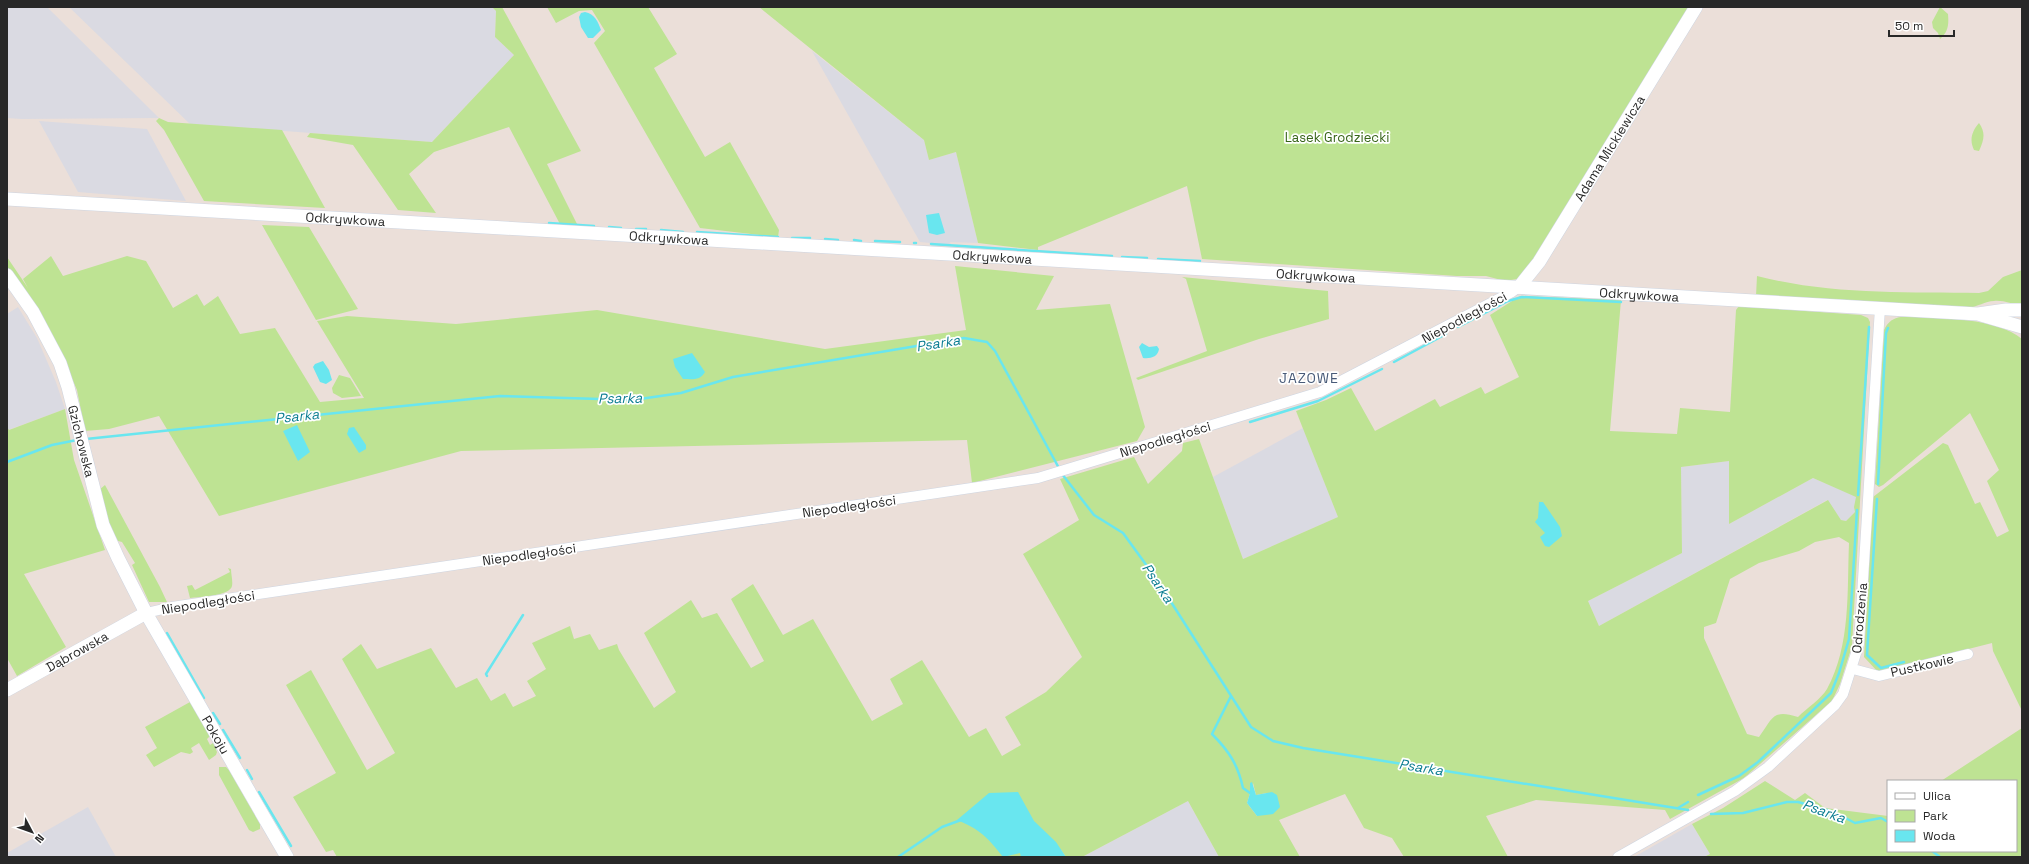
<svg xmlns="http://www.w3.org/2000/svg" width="2029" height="864" font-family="'Space Grotesk',sans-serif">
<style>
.industrial{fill:#dadae2}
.green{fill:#bee393;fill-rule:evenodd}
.water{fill:#69e6ef}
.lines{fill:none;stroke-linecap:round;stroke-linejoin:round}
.stream{stroke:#69e6ef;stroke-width:2.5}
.minor-casing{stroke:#ced5e1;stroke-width:11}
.tertiary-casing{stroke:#ced5e1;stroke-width:14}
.minor{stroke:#fff;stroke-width:10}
.tertiary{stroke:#fff;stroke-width:13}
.labels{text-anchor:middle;stroke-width:3.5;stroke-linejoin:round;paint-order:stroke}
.park-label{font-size:13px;fill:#376418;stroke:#fff}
.street-label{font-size:13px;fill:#282828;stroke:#fff}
.water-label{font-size:14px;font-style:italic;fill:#0b7d91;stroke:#fff}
.neighbourhood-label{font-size:14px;letter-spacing:1px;fill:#485a78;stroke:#fff}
</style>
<rect width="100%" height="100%" fill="#ebdfd9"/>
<path class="industrial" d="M7 7H47L159 118 21 119 7 118Z
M69 7H492L496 11 495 37 514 55 432 142 190 124Z
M812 51 924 140 929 160 956 152 978 243 950 242 951 245 920 242Z
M39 121 147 129 186 201 78 192Z
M18 307 37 338 56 382 65 409 8 430 7 314Z
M1303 428 1338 517 1243 559 1213 477Z
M1729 461V524L1813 478 1857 497 1855 512 1846 521 1841 520 1827 500 1599 626 1588 601 1682 553 1681 467Z
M1188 801 1219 857H1082Z
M88 807 116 857H7V853Z
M1692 824 1710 854 1704 857H1634Z"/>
<path class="green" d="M492 7H502L581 151 547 164 579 228 561 226 509 127 434 152 409 174 436 213 398 210 353 145 307 137 310 133 432 142 514 55 495 37 496 11Z
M547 7H648L677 54 654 68 705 157 730 142 779 230 778 237 700 228 594 43 605 31 592 10 579 11 556 23Z
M759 7H1693L1532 263 1517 279 1505 281 1486 276H1457L1202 259 1187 186 1038 247V250L978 243 956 152 929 160 924 140Z
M1940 7 1948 14C1949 25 1948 32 1940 39L1938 33 1933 28 1932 22Z
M159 118 168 122 282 130 325 208 204 201 164 130 156 121Z
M1979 123C1986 133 1984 140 1979 151L1974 150C1969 140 1972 131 1979 123Z
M262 225 309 227 358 309 316 320Z
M51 256 63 276 127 256 146 261 173 308 197 294 204 306 218 296 240 334 275 328 320 402 364 398 317 321 347 316 456 324 597 310 825 349 966 330 955 266 1054 276 1036 310 1110 304 1145 427 1137 441 972 483 967 440 461 451 219 516 159 416 109 429 85 431 77 390 49 328 7 268V257L28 288 23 279Z
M2022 270V306C2013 304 2003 300 1994 301 1985 301 1978 307 1967 308L1756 296 1757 276C1830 295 1905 292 1979 293L1988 291 2003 277Z
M1182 277 1328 291 1329 319 1259 339 1138 380 1136 378 1207 351 1186 279Z
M1520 296 1621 300 1610 431 1677 434 1680 408 1730 412 1736 310 1739 306 1861 315 1868 318 1870 322 1852 646 1840 684 1832 701 1744 778 1670 819 1665 810 1536 800 1486 816 1508 857H1404L1392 838 1364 828 1345 794 1279 820 1300 857H1219L1188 801 1082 857H1066L1061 850 1034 857H337L333 850 326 852 293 797 336 773 286 685 311 670 367 770 395 753 342 659 361 644 377 669 431 648 456 688 477 678 491 701 505 693 513 707 536 696 527 681 546 669 532 643 570 626 574 639 590 634 599 650 617 644 619 650 654 708 676 692 644 633 691 600 702 618 717 613 751 668 764 661 731 599 753 584 783 635 813 619 872 721 903 704 890 679 922 660 969 737 986 728 1002 756 1021 745 1005 717 1046 692 1082 657 1023 554 1079 520 1060 479 1134 457 1148 484 1182 451 1183 443 1199 439 1243 559 1338 517 1296 411 1326 400 1351 388 1375 431 1435 399 1440 407 1481 387 1485 394 1519 377 1490 315ZM1729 461V524L1813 478 1856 497 1854 507 1855 512 1846 521 1841 520 1828 500 1599 626 1588 601 1682 553 1681 467ZM1839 537 1849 543C1847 591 1851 645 1827 689 1821 699 1807 708 1798 717 1772 709 1773 718 1759 737L1747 734 1704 638V627L1716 623 1730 579 1759 563 1799 551 1815 542ZM1253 783 1256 795 1267 793 1257 816 1247 803Z
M1909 316C1941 318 1997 318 2022 339V711L1993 651 1992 643 1878 672 1864 657 1873 497 1943 443 1948 445 1975 504 1980 502 1997 537 2009 531 1987 481 1999 470 1970 413 1883 485 1879 487 1875 484 1884 330C1890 318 1897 317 1909 316Z
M339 375 350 378 361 396 342 398 333 393 332 388Z
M65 409 74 460 105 550 24 574 66 647 17 676 7 658V427L9 430Z
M105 485 160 587 167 602H149L132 565 135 563 122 542 118 541 110 529 99 490Z
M228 568 231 569C231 574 233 581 232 586 230 596 199 597 190 598L187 586 192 585 195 590 230 572Z
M190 702 210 736 207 739 210 745 213 743 217 752 216 755 209 760 199 743 191 748 193 752 190 754 181 752 154 767 146 755 157 748 145 727Z
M2022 728V857H1704L1710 854 1692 824 1723 808 1765 781 1795 800 1805 793 1825 808 1888 816V851H2016V781H1941Z
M219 767H226L229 770 260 824V829L253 832 249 830 219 775Z"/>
<path class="water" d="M585 12C595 14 598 22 601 30L593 38H588L581 27 579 17 581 13Z
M939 213 945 233 937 235 929 233 926 215Z
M1142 343 1149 347 1157 346 1159 349C1158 357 1150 359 1143 358L1139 347Z
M692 353 705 372C700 381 692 379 683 379L675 367 673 359Z
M323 361 329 370 332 380 326 384 320 382 313 367 315 364Z
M297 425 310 452 298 461 283 431Z
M354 427 366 445V449L359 453 347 434 349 428Z
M1539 502H1543L1560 527 1562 536 1549 547 1545 546 1540 537 1545 533 1535 522 1538 518Z
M1252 782 1256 795 1272 792 1277 795 1280 807 1273 814 1257 816 1247 803 1250 793V783Z
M1018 792 1034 821 1056 842 1066 857H1021L1020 853 1003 857C988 838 980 829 957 820L989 793Z"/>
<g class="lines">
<path class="stream" d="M549 223 594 226
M609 227 621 228
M636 229H646
M661 230 683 232
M697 232 778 237
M792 238H810
M825 239 838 240
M854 240 861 241
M875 241 900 242
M914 243H916
M931 244 1112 256
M1122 257 1147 258
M1158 259 1200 261
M1458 327 1508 301 1522 297 1621 302
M1394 362 1446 334
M1250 422 1318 401 1382 369
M86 439 500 396 633 400 681 393 733 377 964 338 987 342 995 351 1060 470
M7 462 52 445 77 440
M1062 474 1094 515 1123 533 1155 577 1251 727 1273 741 1303 748 1688 810
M1878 484 1886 333 1888 328
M1858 495 1869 327
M1877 499 1867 655 1881 668 1904 662
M167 633 204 698
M487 676 486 674 523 615
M1231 696 1212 734C1229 751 1238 765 1243 788L1250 793
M213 713 220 724
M223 730 240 758
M247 770 252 779
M259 792 291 846
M1698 795 1739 776 1758 762 1831 693 1839 673 1849 639 1857 510
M1678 808 1688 802
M1711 814 1743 813 1787 802H1798L1834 812 1855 823 1881 818 1888 822
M1932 851 1940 857
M898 857 942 827 961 820"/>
<defs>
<path id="minor" d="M146 613 172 607 1038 478 1320 392 1512 292 1519 287
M1853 669 1879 676 1968 654
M1618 857 1735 791 1768 767 1835 705 1843 694 1859 644 1880 308"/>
<g id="tertiary">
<path id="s1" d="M7 199 1907 310 1978 314 2006 310H2022"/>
<path id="s2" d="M7 275 33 312 60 363 68 387 103 525 118 558 146 613 287 857"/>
<path id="s3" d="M1519 287 1539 262 1696 7"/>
<path d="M1981 315 2022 327"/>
<path id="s4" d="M7 690 146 613"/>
</g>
</defs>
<use href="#minor" class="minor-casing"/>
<use href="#tertiary" class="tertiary-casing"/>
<use href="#minor" class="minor"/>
<use href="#tertiary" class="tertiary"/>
</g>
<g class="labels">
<g class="park-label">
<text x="1337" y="142">Lasek Grodziecki</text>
</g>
<g class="street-label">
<text dy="5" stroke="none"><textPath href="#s3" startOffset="166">Adama Mickiewicza</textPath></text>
<text dy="5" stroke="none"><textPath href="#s1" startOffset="339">Odkrywkowa</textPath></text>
<text dy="5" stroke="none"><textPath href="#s1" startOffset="663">Odkrywkowa</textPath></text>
<text dy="5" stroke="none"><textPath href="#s1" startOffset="987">Odkrywkowa</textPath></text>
<text dy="5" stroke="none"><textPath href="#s1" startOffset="1311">Odkrywkowa</textPath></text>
<text dy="5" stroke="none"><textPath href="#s1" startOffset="1635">Odkrywkowa</textPath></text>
<text transform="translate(1464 317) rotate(-28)" y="5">Niepodległości</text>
<text transform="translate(1165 439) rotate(-17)" y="5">Niepodległości</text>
<text dy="5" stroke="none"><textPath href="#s2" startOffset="184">Gzichowska</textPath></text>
<text transform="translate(849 506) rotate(-8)" y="5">Niepodległości</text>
<text transform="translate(529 554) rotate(-8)" y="5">Niepodległości</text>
<text transform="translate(208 602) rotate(-9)" y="5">Niepodległości</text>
<text transform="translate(1859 618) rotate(-85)" y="5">Odrodzenia</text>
<text dy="5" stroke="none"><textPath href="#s4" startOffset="80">Dąbrowska</textPath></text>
<text transform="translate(1922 665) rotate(-13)" y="5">Pustkowie</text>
<text dy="5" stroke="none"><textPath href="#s2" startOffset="509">Pokoju</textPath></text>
</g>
<g class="water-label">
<text transform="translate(938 343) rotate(-9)" y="5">Psarka</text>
<text transform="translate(620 398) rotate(-1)" y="5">Psarka</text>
<text transform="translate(297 416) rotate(-6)" y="5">Psarka</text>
<text transform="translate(1158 583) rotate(56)" y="5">Psarka</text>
<text transform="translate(1421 767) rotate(9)" y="5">Psarka</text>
<text transform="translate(1824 811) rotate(20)" y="5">Psarka</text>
</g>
<g class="neighbourhood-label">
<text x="1309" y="383">JAZOWE</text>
</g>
</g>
<rect width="2029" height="864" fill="none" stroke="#282828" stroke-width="16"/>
<rect x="1887" y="780" width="130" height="72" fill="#ffffff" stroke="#a9a9a9"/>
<rect x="1895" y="793" width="20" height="6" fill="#ffffff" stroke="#a9a9a9"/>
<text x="1923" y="800" font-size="12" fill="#282828">Ulica</text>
<rect x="1895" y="810" width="20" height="12" fill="#bee393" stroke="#a9a9a9"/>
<text x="1923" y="820" font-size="12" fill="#282828">Park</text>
<rect x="1895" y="830" width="20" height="12" fill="#69e6ef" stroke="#a9a9a9"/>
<text x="1923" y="840" font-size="12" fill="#282828">Woda</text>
<g transform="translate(32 832) rotate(131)" stroke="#ffffff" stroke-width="3" paint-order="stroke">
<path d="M0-3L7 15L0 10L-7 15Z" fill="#282828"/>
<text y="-6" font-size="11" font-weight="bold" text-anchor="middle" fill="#282828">N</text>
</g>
<path d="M1889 30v6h65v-6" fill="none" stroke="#282828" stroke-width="2"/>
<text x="1895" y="30" font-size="12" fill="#282828" stroke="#ffffff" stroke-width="3" paint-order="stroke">50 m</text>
</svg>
